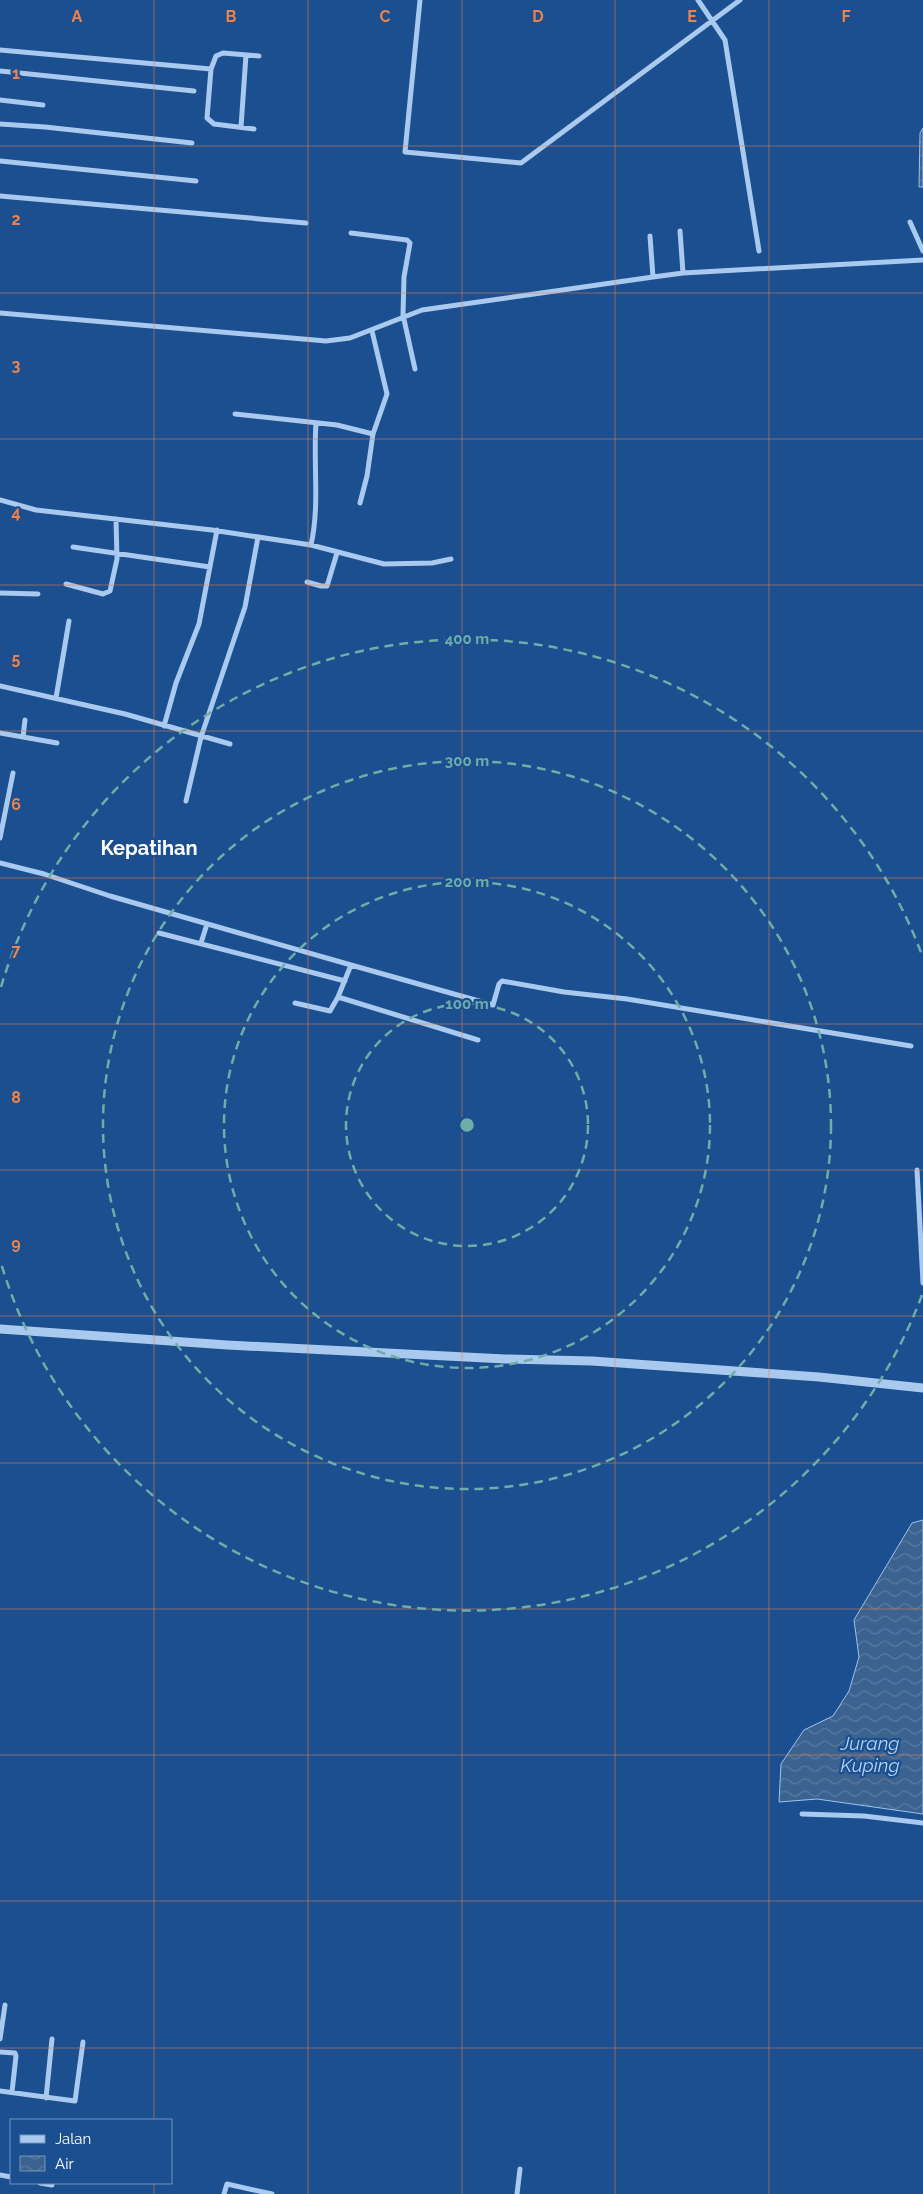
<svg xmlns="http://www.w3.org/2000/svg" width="923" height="2194" font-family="Raleway,sans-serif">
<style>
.water{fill:url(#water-waves);stroke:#9cc4f0}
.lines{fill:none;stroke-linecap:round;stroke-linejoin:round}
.minor{stroke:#a9c9ee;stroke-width:5}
.tertiary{stroke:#a9c9ee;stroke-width:9}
.grid{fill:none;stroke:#ee8249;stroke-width:1;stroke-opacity:0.55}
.ring{fill:none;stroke:#6fada8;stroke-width:2.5;stroke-dasharray:9 6}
.labels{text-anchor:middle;stroke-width:4.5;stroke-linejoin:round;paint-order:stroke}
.water-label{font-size:19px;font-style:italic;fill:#b5d3f5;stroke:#1b4f8f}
.quarter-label{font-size:20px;font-weight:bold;fill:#fff;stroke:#1b4f8f}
.grid-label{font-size:16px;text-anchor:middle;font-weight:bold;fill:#ee8249;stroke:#1b4f8f;stroke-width:4.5;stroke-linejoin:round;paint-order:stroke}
.centre{fill:#6fada8;stroke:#1b4f8f;stroke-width:2.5}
.ring-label{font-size:15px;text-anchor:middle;font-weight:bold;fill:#6fada8;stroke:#1b4f8f;stroke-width:4.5;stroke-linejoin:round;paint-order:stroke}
</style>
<defs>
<pattern id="water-waves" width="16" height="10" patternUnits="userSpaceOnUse" patternTransform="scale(1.25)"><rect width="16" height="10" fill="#3c6290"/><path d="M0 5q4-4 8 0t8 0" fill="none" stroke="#597aa1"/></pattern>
</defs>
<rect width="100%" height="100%" fill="#1b4f8f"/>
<path class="water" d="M923 128V187H919L920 133Z
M923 1520V1814L817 1799 779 1802 781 1764 804 1730 833 1716 849 1691 859 1657 854 1620 912 1523Z"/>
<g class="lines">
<path class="minor" d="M420 0 405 152 521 163 740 0
M698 0 725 40 759 251
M0 50 211 69 216 56 223 53 259 56
M211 69 207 118 214 124 254 129
M0 71 194 91
M0 100 43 105
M0 124 45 127 192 143
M241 127 246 55
M0 161 196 181
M0 196 306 223
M910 222 923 251
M680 231 683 273
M351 233 407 240 410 243 404 277 403 315 415 369
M650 236 653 277
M0 313 326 341 350 338 422 310 653 277 683 273 923 260
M235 414 337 425 373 434
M0 500 36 510 212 530 311 545 384 564 432 563 451 559
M360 503 367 476 373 434 387 394 372 331
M311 545C320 505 313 464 316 423
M73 547 210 567
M307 582 321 586H327L337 553
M66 584 103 594 110 591 117 559 116 519
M0 593 38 594
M0 686 125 714 230 744
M56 698 69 621
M164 726 176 683 199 624 217 530
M0 733 57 743
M23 737 25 720
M186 801 201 737 245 607 258 537
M0 838 13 773
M0 863 44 874 110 896 351 965 338 997 478 1040
M159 933 345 981
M201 943 207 924
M351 965 493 1005 499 984 502 981 564 992 627 999 911 1046
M295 1003 330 1011 338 997
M917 1170 923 1283
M802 1814 864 1816 923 1823
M0 2039 5 2005
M0 2052 15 2053 16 2056 12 2092
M0 2091 75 2101 83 2042
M46 2098 52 2039
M0 2175 11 2177
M40 2183 52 2185
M224 2194 227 2184 272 2194
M517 2194 520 2169"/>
<path class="tertiary" d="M0 1329 227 1345 505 1359 592 1361 819 1377 923 1388"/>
</g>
<path class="grid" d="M154 0V2120M308 0V2194M462 0V2194M615 0V2194M769 0V2194M0 146H923M0 293H923M0 439H923M0 585H923M0 731H923M0 878H923M0 1024H923M0 1170H923M0 1316H923M0 1463H923M0 1609H923M0 1755H923M0 1901H923M0 2048H923M154 2183V2194"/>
<g class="ring">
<circle cx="467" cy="1125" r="121"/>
<circle cx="467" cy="1125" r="243"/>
<circle cx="467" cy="1125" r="364"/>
<path d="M922 1295A486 486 0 0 1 1 1263M1 987A486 486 0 0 1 922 955"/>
</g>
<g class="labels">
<g class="water-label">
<text x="870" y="1750">Jurang<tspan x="870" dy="22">Kuping</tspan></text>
</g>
<g class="quarter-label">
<text x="149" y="855">Kepatihan</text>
</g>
</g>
<g class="grid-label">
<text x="77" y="22">A</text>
<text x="231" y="22">B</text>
<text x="385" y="22">C</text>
<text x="538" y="22">D</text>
<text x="692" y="22">E</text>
<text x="846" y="22">F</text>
<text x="16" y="79">1</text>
<text x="16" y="225">2</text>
<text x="16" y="371">3</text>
<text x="16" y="518">4</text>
<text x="16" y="664">5</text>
<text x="16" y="810">6</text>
<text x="16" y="956">7</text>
<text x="16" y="1103">8</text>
<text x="16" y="1249">9</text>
</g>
<circle cx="467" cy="1125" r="8" class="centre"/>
<g class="ring-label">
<text x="467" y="644">400 m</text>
<text x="467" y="766">300 m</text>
<text x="467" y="887">200 m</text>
<text x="467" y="1009">100 m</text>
</g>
<rect x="10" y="2119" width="162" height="65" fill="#1b4f8f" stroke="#7695bc"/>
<rect x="20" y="2135" width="25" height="8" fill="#a9c9ee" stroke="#7695bc"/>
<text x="55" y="2144" font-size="15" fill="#ffffff">Jalan</text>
<rect x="20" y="2156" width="25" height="15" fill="url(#water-waves)" stroke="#7695bc"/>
<text x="55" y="2169" font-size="15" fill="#ffffff">Air</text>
</svg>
